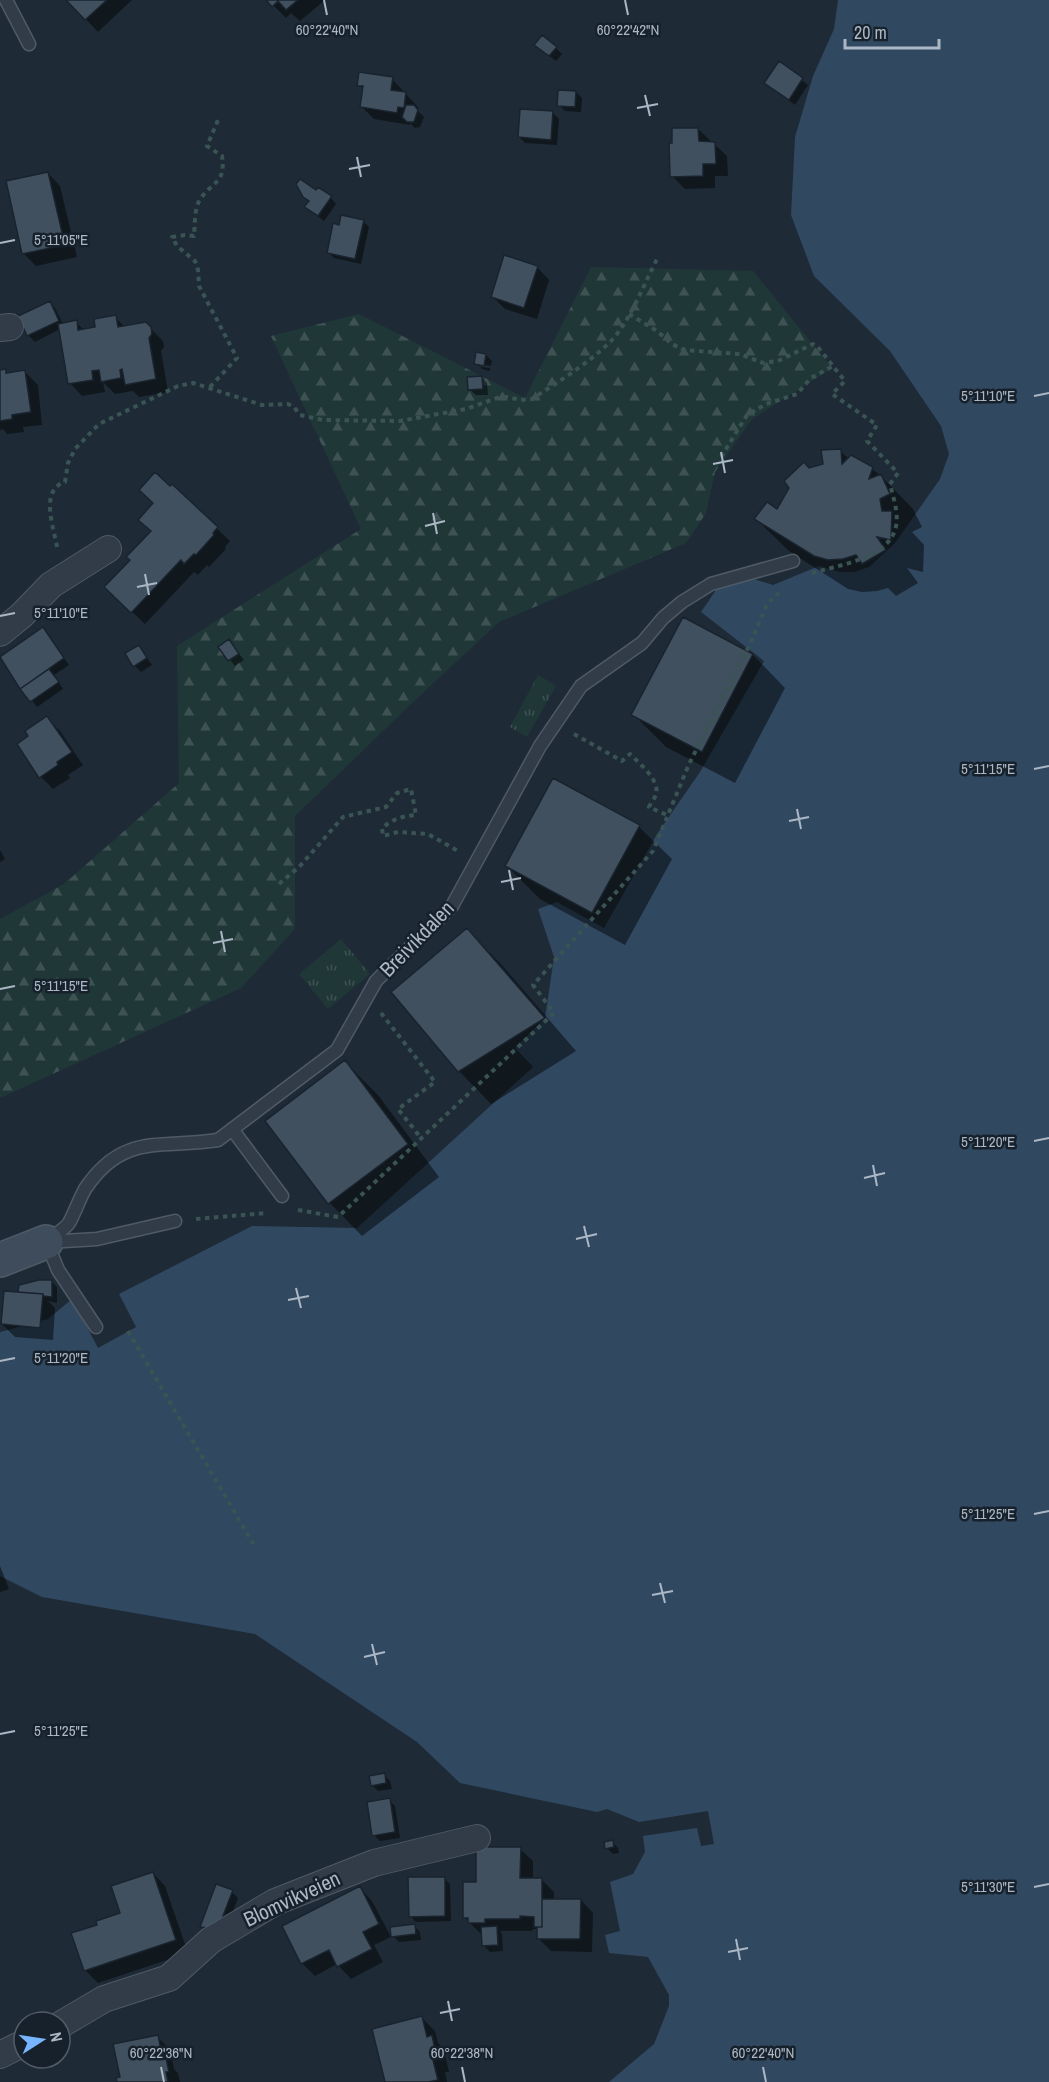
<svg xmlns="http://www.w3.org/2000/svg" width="1049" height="2082" font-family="'Archivo Narrow',sans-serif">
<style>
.forest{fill:url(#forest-firs)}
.park{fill:url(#park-tufts)}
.water{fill:#304860}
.shadow{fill:#0007}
.building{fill:#41505f;stroke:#19232e;stroke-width:1.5}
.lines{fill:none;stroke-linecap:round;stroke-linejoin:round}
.service-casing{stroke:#4f5a66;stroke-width:15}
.minor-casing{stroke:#4f5a66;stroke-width:28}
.secondary-casing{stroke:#4f5a66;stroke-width:36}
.path{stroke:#3a5353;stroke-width:4;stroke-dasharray:4.5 4.5;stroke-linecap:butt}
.service{stroke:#323c48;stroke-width:12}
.minor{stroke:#323c48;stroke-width:26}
.secondary{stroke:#3f4c5b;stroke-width:33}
.ticks{fill:none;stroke:#abb7c5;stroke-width:2}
.labels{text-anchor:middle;stroke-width:5;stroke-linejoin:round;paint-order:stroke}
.street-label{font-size:21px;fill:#abb7c5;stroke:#17212c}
.ticks-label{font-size:15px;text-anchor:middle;fill:#abb7c5;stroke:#17212c;stroke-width:5;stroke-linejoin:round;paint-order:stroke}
</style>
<defs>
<pattern id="forest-firs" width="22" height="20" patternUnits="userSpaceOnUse" patternTransform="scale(1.5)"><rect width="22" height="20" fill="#203738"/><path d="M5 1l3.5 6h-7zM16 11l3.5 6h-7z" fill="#3e5253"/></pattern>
<pattern id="park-tufts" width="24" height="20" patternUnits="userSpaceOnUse" patternTransform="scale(1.5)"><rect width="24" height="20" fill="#203738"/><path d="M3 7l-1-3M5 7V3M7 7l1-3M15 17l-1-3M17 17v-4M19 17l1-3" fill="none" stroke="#3e5253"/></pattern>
</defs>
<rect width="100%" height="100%" fill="#1e2b37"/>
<path class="forest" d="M591 267 753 271 832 368 752 419 715 472 706 513 686 543 499 622 412 703 295 816V929L241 988 0 1098V919L64 884 179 783 177 646 361 529 271 336 359 314 525 398Z"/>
<path class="park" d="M538 675 556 686 527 737 510 727Z
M341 939 370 974 328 1009 299 974Z"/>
<path class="water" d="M838 0H1049V2082H609L654 2044 669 2006V1995L648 1957 609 1953 605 1935 620 1931 610 1882 633 1874 645 1852 643 1836 697 1828 701 1846 714 1844 708 1811 639 1822 607 1809 597 1812 460 1783 417 1742 255 1634 42 1597 0 1576V1332L48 1319 72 1299 98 1348 136 1327 119 1294 252 1226 357 1228 533 1067 515 1048 545 1018 554 957 538 909 557 902 604 928 657 834 700 772 764 661 701 612 729 571 773 585 819 566 840 572H854L869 567 895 543 940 479 949 454 941 426 890 351 814 276 791 215 795 137 813 76 834 29Z"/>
<path class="shadow" d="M68 0H132L98 32Z
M268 0H325L300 21 291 13 286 18Z
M556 48 562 54 556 61 542 50Z
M779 63 808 85 795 105 766 83Z
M392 79 418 107V111L424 117 420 127 415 128 410 123V125L374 119 361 106 364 90 359 85Z
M576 92 582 98 581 112 565 111 559 105Z
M553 113 559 119 557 145 525 143 519 137Z
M698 129 727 156 728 176H715V188L685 189 672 176 673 144Z
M48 173 60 186 77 257 36 266 24 254Z
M316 193 331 198 336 204 324 221 306 207Z
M363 221 369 227 361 264 334 258 328 252 340 227Z
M537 267 549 280 537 319 505 309 493 297Z
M49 302 55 308 63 324 76 322 85 331 97 328 115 317 125 327 145 323 163 341 164 347 161 351 168 392 139 397 133 391 115 394 103 382 105 392 82 396 70 383 60 329 35 342 29 336 20 316Z
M486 355 492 361 491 366 480 364V367L490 368V371L482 369 476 363Z
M6 371 9 374 25 372 38 385 42 425 23 427 24 432 7 434 3 429 0 430V372Z
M481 377 487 383 488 395H476L469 389Z
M840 451 849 459 872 469 881 476 913 509 922 527 912 532 924 545 923 572 907 568 918 583 896 596 888 588 877 591 862 592 848 589 789 551 756 519 778 511 810 470 825 465Z
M172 486 230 541 225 547 226 549 209 567 207 565 198 575 194 572 145 624 106 587 132 560 152 532Z
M684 619 753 655 785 688 735 783 666 747 633 714Z
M43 629 69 665 54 675 63 689 37 707 1 658Z
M229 641 244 660 235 666 220 647Z
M139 647 152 665 141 672 135 666Z
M47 718 60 731 83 765 68 775 70 778 53 789 41 777Z
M639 827 672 859 625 945 540 899 507 866Z
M0 850 5 859 0 862Z
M467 930 500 963 576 1051 491 1104 459 1071Z
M345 1062 378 1095 439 1177 362 1236 330 1203 267 1121Z
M51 1281 57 1287V1303L48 1301 55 1308 53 1340 15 1337 2 1324 22 1294 20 1291Z
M0 1566 9 1589 0 1592Z
M384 1775 390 1781 392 1789 378 1791 372 1785Z
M389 1800 395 1806 400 1838 380 1841 374 1835Z
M612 1842 618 1848 619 1853 613 1854 607 1848Z
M520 1849 533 1861V1879H541L554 1892V1900H581L593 1913 592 1952 551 1951 539 1939 538 1929H533L532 1931H500L502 1934 503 1951 490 1952 484 1946 482 1935 465 1918 478 1883Z
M153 1873 165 1886 188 1953 98 1983 85 1970 99 1925 122 1914Z
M444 1878 450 1884 451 1921 416 1922 410 1916Z
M360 1888 372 1901 391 1937 374 1945 383 1962 351 1979 337 1964 315 1976 302 1963Z
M232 1892 238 1898 224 1934 208 1932 202 1926Z
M414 1926 420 1932 421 1940 399 1942 393 1936Z
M422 2018 435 2031 438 2043 444 2050 449 2072H445L447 2082H386Z
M157 2037 170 2049 174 2069 178 2073 180 2082H118Z"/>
<path class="building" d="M66 0H107L85 20Z
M266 0H298L286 10 278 1 272 7Z
M542 35 557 47 549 56 534 45Z
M779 61 803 78 789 100 764 83Z
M359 72 393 77 391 90 406 92 404 108 398 107 397 113 360 107 363 86H357Z
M558 90 576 91 575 107 557 106Z
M406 105H414L418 110 414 122H407L402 117Z
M520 109 553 111 551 140 518 137Z
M672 128H698L699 141 715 142 716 164H703V176L670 177 669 143H672Z
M48 172 65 245 22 254 6 181Z
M300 179 316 190 318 187 332 196 318 216 304 207 309 201 303 197 296 184Z
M341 215 364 220 355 259 327 253 333 223 339 225Z
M504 255 538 266 524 308 491 297Z
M50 301 59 321 27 336 18 316Z
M116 315 118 327 146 322 151 327 152 334 149 338 156 379 125 385 122 369 120 370 121 378 101 382 99 370 92 371 93 380 68 384 58 324 77 320 78 330 95 327 94 319Z
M476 352 486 354 484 366 474 364Z
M6 369V373L25 370 31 412 12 415V419L0 421V370Z
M482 376 483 389 468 390 467 377Z
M841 449 842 464 851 455 873 467 869 479 881 474 890 494 880 499 882 511H892L891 540 877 537 886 550 862 564 856 555 843 559 828 560 814 556 754 519 767 502 777 509 789 488 784 481 804 462 809 468 823 464 821 450Z
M155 472 170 486 172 484 218 527 213 533 214 535 196 555 194 554 184 564 181 560 131 613 104 587 130 560 126 557 151 531 138 520 153 503 139 490Z
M683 617 753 654 702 752 631 715Z
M43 627 64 658 20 689 0 657Z
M229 639 239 654 228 661 218 647Z
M139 645 147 658 133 667 125 653Z
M49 669 59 682 30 702 20 689Z
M47 716 72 752 57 762 58 765 39 778 17 744 28 736 25 731Z
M553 778 640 825 592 913 505 866Z
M467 928 545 1018 458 1072 391 992Z
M345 1060 408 1144 328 1204 265 1121Z
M39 1280H52V1297L43 1296V1294L18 1292 19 1285Z
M4 1291 43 1294 40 1328 1 1324Z
M385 1773 386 1783 371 1786 369 1776Z
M390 1798 395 1832 372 1836 367 1802Z
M613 1840 614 1847 605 1849 604 1842Z
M476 1847H521L520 1878H542V1927H534V1917L520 1916V1919H485V1923H468V1918H463V1882H476Z
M153 1872 176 1940 84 1971 71 1933 97 1925 96 1921 120 1913 111 1886Z
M408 1877H445V1916L409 1917Z
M216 1884 233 1890 218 1929 200 1927Z
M360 1886 379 1924 363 1932 372 1949 337 1967 329 1950 301 1964 282 1926Z
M542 1899H581L580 1939H537V1927H542Z
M415 1924 416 1934 391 1937 390 1927Z
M497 1926 498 1945 482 1946 481 1927Z
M422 2016 427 2037 432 2035 437 2059 433 2060 438 2080 428 2082H385L372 2029Z
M158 2035 163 2059 166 2058 169 2072H166L168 2082H117L116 2078 120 2077 113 2044Z"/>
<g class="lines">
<defs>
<path id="service" d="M6 0 29 44
M232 1129 282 1196
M47 1241C54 1235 64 1230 69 1223 75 1212 79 1200 85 1189 123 1132 161 1149 218 1140L337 1050 376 981 452 906 540 746 581 686 642 643 663 618 682 602 711 584 793 561
M48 1242 97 1239 175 1221
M47 1243 58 1270 96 1327"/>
<path id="minor" d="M0 328 10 327
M0 633 22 615 51 585 108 549
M60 2025 104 1999 169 1978 211 1940 275 1902 374 1863 477 1838
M0 2055 24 2043"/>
<path id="secondary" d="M0 1260 46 1242"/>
</defs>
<use href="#service" class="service-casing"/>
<use href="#minor" class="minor-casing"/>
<use href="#secondary" class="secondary-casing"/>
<path class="path" d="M629 314 657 331 672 344 684 350 740 354 763 363 778 361 813 344 817 346 833 366
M210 387 237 358 199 286 198 270 195 261 177 246 172 237 185 235 194 236C195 225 194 207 201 198 213 181 226 183 222 156L207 146 218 120
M721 457 747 415 766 404 797 394 811 378 833 366 845 381 832 394 877 425 867 441 898 473 890 484C893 497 900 516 895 530 885 560 836 565 810 574
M57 547C54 528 39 490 65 482L68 463 75 449 99 424 178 386 193 383 262 405 288 404 294 407 300 415 323 420 400 421 466 409 497 398 506 397 521 400 532 399C559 381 588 364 611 341 630 321 644 284 657 259
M574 734 622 761 630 754C639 763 660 780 656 794 655 798 651 803 649 807L669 816
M279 884 300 866 343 817 386 807 397 793 411 789 416 815C402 816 393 819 382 828L383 836 398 832 428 834 458 851
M381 1013 435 1082 398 1109 421 1138
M298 1210 338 1217 554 1013 533 985 653 851 689 764 750 644 767 604 783 589
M196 1219 267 1213
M128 1331 255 1547"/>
<use href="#service" class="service"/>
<use href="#minor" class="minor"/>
<use href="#secondary" class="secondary"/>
</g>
<path class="ticks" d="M324 0 327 15M625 0 628 15M645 95 650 116M637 108 658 104M357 157 361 177M349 169 370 165M0 243 15 240M1034 396 1049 393M721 452 725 473M713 464 733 460M433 513 437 534M425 526 445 521M145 574 149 595M137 587 157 583M0 616 15 613M1034 769 1049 766M797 809 801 829M789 821 809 817M509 870 513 890M501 882 521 878M221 931 225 952M213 943 233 939M0 989 15 986M1034 1141 1049 1138M873 1165 877 1186M864 1178 885 1173M584 1226 589 1247M576 1239 597 1234M296 1288 301 1308M288 1300 309 1296M0 1361 15 1358M1034 1514 1049 1511M660 1583 665 1603M652 1595 673 1591M372 1644 377 1665M364 1657 385 1652M0 1734 15 1731M1034 1887 1049 1884M736 1939 740 1960M728 1952 748 1948M448 2001 452 2021M440 2013 460 2009M161 2067 164 2082M462 2067 465 2082M763 2067 766 2082"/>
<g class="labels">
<g class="street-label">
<text transform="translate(417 939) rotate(-46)" y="7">Breivikdalen</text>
<text transform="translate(292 1899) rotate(-25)" y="7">Blomvikveien</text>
</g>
</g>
<g class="ticks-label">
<text x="327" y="35">60°22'40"N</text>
<text x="628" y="35">60°22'42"N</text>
<text x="61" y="245">5°11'05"E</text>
<text x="988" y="401">5°11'10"E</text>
<text x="61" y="618">5°11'10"E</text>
<text x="988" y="774">5°11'15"E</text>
<text x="61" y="991">5°11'15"E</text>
<text x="988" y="1147">5°11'20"E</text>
<text x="61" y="1363">5°11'20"E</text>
<text x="988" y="1519">5°11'25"E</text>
<text x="61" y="1736">5°11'25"E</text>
<text x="988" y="1892">5°11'30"E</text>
<text x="161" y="2058">60°22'36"N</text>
<text x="462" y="2058">60°22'38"N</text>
<text x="763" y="2058">60°22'40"N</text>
</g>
<g transform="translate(42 2040) rotate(78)"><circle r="28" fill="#17212c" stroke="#525d69" stroke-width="1.5"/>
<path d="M0-4.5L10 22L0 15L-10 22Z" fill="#77b6fe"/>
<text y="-9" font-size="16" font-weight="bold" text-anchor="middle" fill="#abb7c5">N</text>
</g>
<path d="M845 39v9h94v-9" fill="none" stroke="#abb7c5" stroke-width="3"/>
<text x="854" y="39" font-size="18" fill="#abb7c5" stroke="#17212c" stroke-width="4.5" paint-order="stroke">20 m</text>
</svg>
